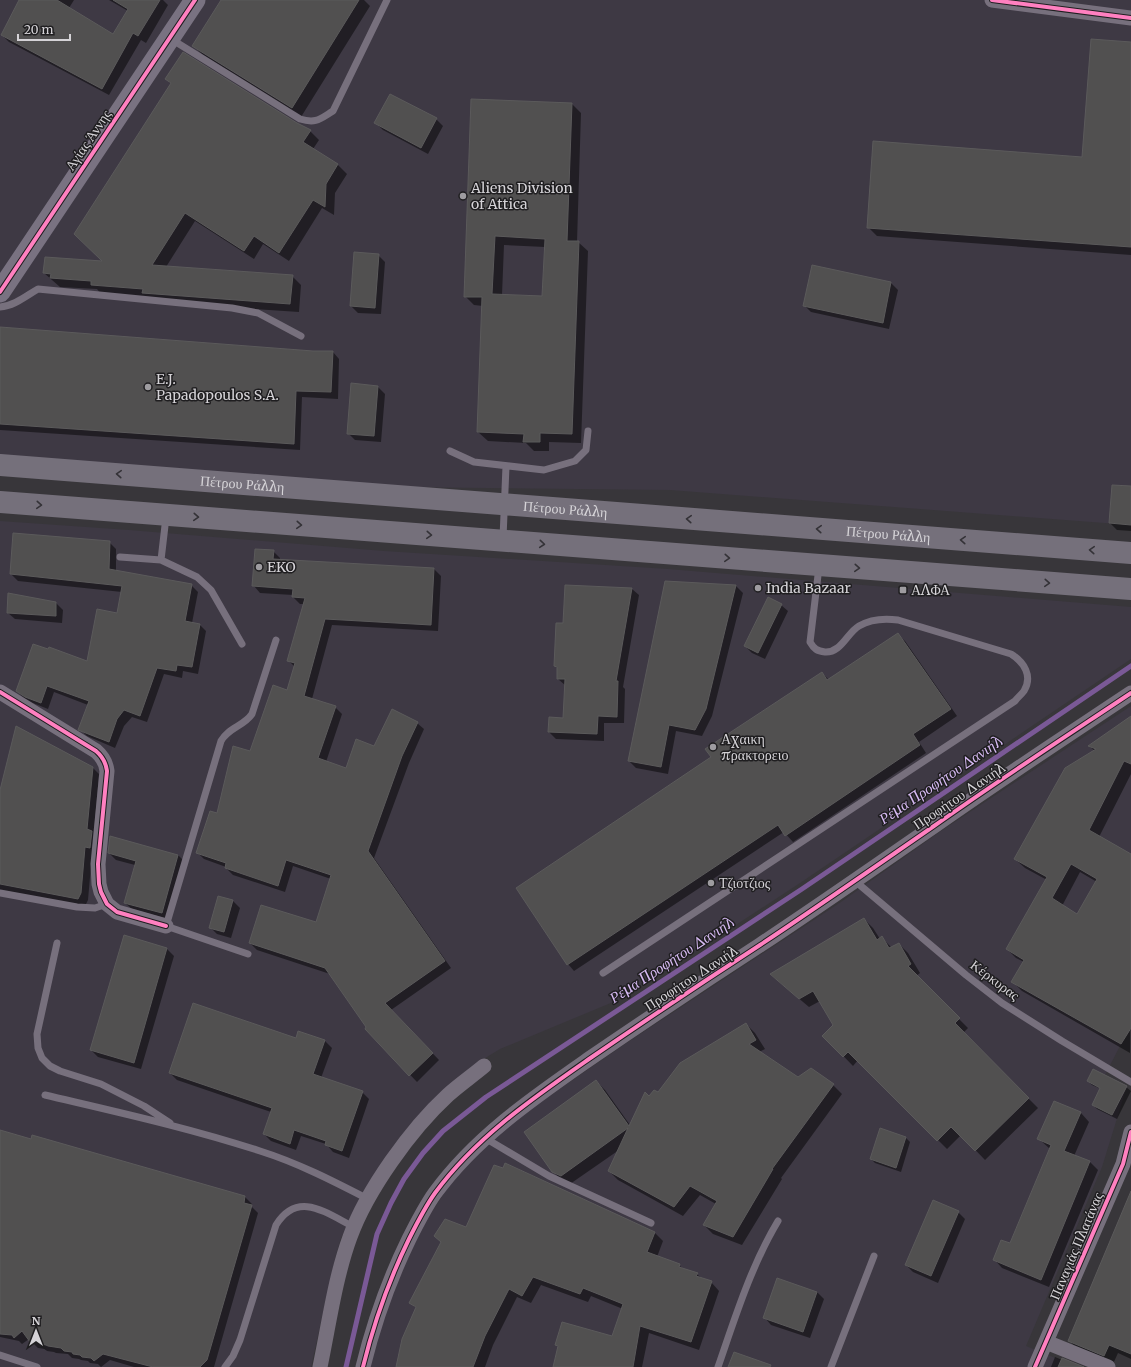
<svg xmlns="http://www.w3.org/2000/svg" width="1131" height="1367" font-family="Merriweather,serif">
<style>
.built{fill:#3e3944}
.shadow{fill:#0007;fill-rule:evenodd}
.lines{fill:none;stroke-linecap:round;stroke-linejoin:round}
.stream{stroke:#7a5996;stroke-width:5}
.building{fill:#515050;stroke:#5b5a5b;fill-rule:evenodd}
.lane{stroke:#77707d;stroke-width:7}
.street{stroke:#77707d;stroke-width:15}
.secondary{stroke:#797281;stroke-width:21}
.primary{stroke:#75707b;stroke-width:22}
.cycleway-casing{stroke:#1f1e20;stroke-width:6}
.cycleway{stroke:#ff80c0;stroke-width:4}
.oneway{stroke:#343237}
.poi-dot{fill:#9e9ca0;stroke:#1f1e20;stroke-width:1.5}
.labels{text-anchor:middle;stroke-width:3;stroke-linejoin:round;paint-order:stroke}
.street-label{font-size:14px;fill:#d5d3d7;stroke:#1f1e20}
.poi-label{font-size:14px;fill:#d5d3d7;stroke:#1f1e20;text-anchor:start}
.water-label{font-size:15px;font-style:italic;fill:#d6baf2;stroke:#1f1e20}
</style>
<rect width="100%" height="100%" fill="#38363a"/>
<path class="built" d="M0 0H1131V525L670 490 394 487 0 457Z
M0 521 129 530 384 551 668 569 1131 607V659L800 883 652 980 618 1000 500 1049 482 1060 358 1204 341 1238 336 1255 311 1367H0Z
M1131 706V1028L1121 1044 1105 1075 1127 1086 1102 1167 1026 1346 1077 1367H369L388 1302 422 1227 450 1184 474 1157 499 1134 532 1108 625 1044 841 902 941 831Z"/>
<path class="shadow" d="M21 0H74L69 8 114 35 128 11 109 0H163L168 5 146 43 141 40 109 95 9 42 2 35Z
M223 0H364L370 6 301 117 203 55 194 46Z
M1131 43V255L877 236 868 227 1083 158Z
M167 79 297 124 310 131 319 140 313 149 338 165 347 174 335 193 334 215 322 208 289 261 263 244 254 259 195 221 166 267 292 276 301 285 299 312 152 302 101 294 97 289 60 287 44 273 105 262 171 84Z
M472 100 572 104 581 113 577 242H578L588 251 581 443 549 442V451H534L526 443 488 441 478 432 483 306 474 305 465 296ZM504 245 545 247 543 297 502 295Z
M436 119 443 126 428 154 383 130 376 123Z
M378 255 385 262 381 314 358 313 351 306Z
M813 266 891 283 898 290 889 329 811 312 804 305Z
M0 328 313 352H333L339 359 338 399 302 397 300 450 0 430Z
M378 387 385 394 381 442 355 440 348 433Z
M1131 487V531L1117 530 1110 523Z
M109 542 116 549V571L191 585 198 592 192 623 199 624 206 631 198 674 183 671 182 678 164 674 147 722 132 717 124 726 115 748 87 736 80 729 88 705 54 692 48 709 33 703 24 698 17 691 88 663 118 614 122 592 18 581 11 574Z
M273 551 280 558V560L434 569 441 576 438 631 332 625 312 699 335 707 342 714 326 762 346 770 374 747 417 723 424 729 409 763 374 858 451 968 391 1010 439 1060 417 1082 366 1029 368 1027 330 974 257 950 250 943 316 924 331 879 293 866 285 892 233 875 226 868V867L204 859 197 852 288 691 295 667 288 660 304 604H300L293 597V595L260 593 254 586Z
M666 582 736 586 743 593 712 716 702 736 676 731 668 774 636 768 629 761Z
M566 586 632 589 639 595 623 687 625 689 624 723H604V741L556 739 549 732 564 719 566 686 558 679V669L555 666 564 624Z
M56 603 63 610 62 623 15 619 8 613Z
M781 605 788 611 765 659 752 653 745 646Z
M898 635 905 641 957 716 919 742 926 753 793 842 784 832 574 971 568 964 712 757 822 673 829 680Z
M1131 718V774L1099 837 1131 855 1130 1053 1022 991 1013 982 1024 962 1016 958 1007 949 1047 880 1025 868 1015 859 1095 751 1089 746ZM1080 872 1097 882 1077 915 1062 906Z
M92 767 99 774 88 900 85 906 0 890V794Z
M109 853 178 855 185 862 168 919 132 909 125 903 135 865 116 860Z
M233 901 240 908 231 938 217 934 210 927Z
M864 919 873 928 880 939 882 938 891 947 899 944 908 953 920 973 916 976 968 1028 963 1033 1038 1108 985 1160 961 1135 947 1149 858 1060 853 1066 824 1036 834 1025 820 1001 809 1007 771 975Z
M167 949 174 956 141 1069 98 1057 91 1050Z
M746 1024 755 1033 765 1049 759 1052 798 1078 811 1069 833 1085 842 1094 781 1178 782 1179 742 1245 713 1234 704 1225 716 1204 700 1195 683 1216 618 1180 609 1171 619 1150 570 1184 562 1181 553 1171 596 1081 605 1090 630 1125 650 1097 658 1094Z
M299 1032 325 1041 332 1048 321 1078 362 1092 369 1099 349 1158 333 1152 326 1144 301 1136 296 1150 271 1141 264 1134 271 1112 177 1080 170 1073 296 1039Z
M1088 1081 1126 1087 1131 1091 1117 1119 1097 1109 1093 1105 1101 1089 1092 1085Z
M1055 1102 1081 1113 1089 1122 1074 1156 1090 1162 1098 1170 1049 1287 1002 1268 994 1259 1010 1244 1050 1149 1039 1139Z
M0 1131 31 1140 32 1136 245 1197 252 1204 251 1206 258 1213 214 1367H134L110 1360 101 1367 98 1364 90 1363 88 1361 81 1360 79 1359 72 1358 68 1354 56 1353 54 1352 47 1351 45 1349 38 1348 29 1339 22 1344 19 1341 0 1337Z
M906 1138 910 1142 901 1172 875 1163 871 1159Z
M506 1164 655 1233 663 1241 657 1257 679 1265 684 1270 697 1274 702 1279 711 1282 719 1291 699 1350 649 1333 642 1367H554L559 1348 556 1345 612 1337 623 1309 591 1296 588 1302 541 1285 531 1303 517 1297 493 1345 485 1367H397L417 1309 411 1303 466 1229 504 1170Z
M1131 1194V1359L1118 1353 1113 1364 1078 1350 1070 1341Z
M958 1212 965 1219 938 1283 913 1272 906 1265Z
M817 1292 824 1299 810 1338 771 1325 765 1318Z
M1055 1357 1079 1367H1051Z"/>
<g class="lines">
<path class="stream" d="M346 1367 377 1234 391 1203 404 1179 423 1153 443 1131 486 1097 802 889 1131 666"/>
</g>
<path class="building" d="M19 0H57L113 34 128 9 113 0H160L138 36 133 33 102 89 1 35Z
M221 0H359L292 108 192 46Z
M1091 39 1131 42V247L867 228 873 141 1082 157Z
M183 52 297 123 311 130 303 142 338 164 326 184 325 207 313 200 279 253 254 236 244 251 185 213 152 265 293 275 290 304 142 293 143 289 91 285V281L50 278 51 274 43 273 45 257 102 261 74 234 171 83 165 79Z
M390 94 437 118 421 148 374 123Z
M471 99 572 103 567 241H579L572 434 540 433V442H523L524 434 477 432 482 297H464ZM495 236 545 239 542 296 492 294Z
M354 252 379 254 375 308 350 306Z
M812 265 891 282 883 323 803 306Z
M0 327 313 351H333L331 392 296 391 294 444 0 424Z
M351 383 378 386 374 436 347 434Z
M1112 485 1131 486V525L1109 523Z
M13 533 110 541 109 569 192 584 185 621 200 624 192 667 177 665 176 671 157 668 140 716 124 710 117 719 109 742 78 730 89 701 47 686 41 703 25 697 16 691 33 644 48 649 49 647 87 661 97 609 117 613 122 586 10 574Z
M255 549 274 550 273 559 434 568 431 625 325 619 304 696 336 706 318 758 346 768 356 739 374 746 392 709 418 722 402 756 368 851 445 961 385 1003 433 1053 409 1076 365 1029 366 1027 325 968 249 943 261 905 316 922 331 875 286 860 278 886 225 868 226 863 196 853 210 811 217 813 233 746 250 751 273 685 287 690 295 663 287 661 305 598 292 597 293 589 252 586Z
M665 581 736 585 706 709 695 730 669 725 661 767 628 761Z
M565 585 632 588 616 681H618L617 717 598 716 597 734 548 732 549 717 563 718 565 679H557V667L554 666 556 623H563Z
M8 593 56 602V616L7 613Z
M768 597 782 604 758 653 744 646Z
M898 633 951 709 913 734 920 745 785 836 778 825 567 965 516 888 711 757 705 749 822 672 827 680Z
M1131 716V764L1124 761 1089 830 1131 854V1028L1121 1044 1011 982 1024 960 1006 949 1047 877 1014 859 1065 768 1096 749 1088 746ZM1071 864 1097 879 1077 914 1052 898Z
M16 726 93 767 87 829 92 831 90 848 85 847 81 893 78 899 0 884V790Z
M110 836 178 855 162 913 124 903 136 861 108 853Z
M218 896 233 900 224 932 209 928Z
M864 918 877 940 882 936 889 948 899 943 911 964 908 966 960 1018 955 1023 1029 1098 975 1151 951 1127 937 1141 848 1052 843 1057 822 1036 833 1025 813 991 799 999 770 974Z
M124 935 167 948 134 1063 90 1050Z
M193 1003 296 1038 298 1031 325 1040 313 1074 363 1091 342 1151 325 1145 326 1141 294 1130 290 1144 263 1134 272 1108 169 1073Z
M746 1023 756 1040 749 1044 798 1077 811 1068 834 1084 772 1169H773L733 1237 703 1225 717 1201 690 1186 674 1207 608 1171 628 1128 561 1176 552 1172 524 1132 596 1080 629 1126 645 1092 649 1096 654 1090 658 1092 680 1063Z
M1093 1069 1127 1086 1112 1115 1092 1105 1100 1088 1087 1081Z
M1054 1101 1081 1112 1064 1151 1090 1161 1041 1280 993 1260 1001 1240 1010 1243 1051 1145 1037 1139Z
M880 1128 906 1137 896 1168 870 1159Z
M0 1130 31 1139 32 1135 245 1196 244 1203 252 1205 207 1360 200 1367H153L103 1354 94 1361 91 1358 82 1357 80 1355 73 1354 72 1352 64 1351 61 1348 48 1346 46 1345 39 1344 37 1342H30L22 1331 14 1338 12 1335 0 1334Z
M505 1163 655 1232 647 1252 680 1264 679 1267 698 1273 696 1276 712 1281 691 1342 640 1326 633 1367H553L558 1346 555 1345 562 1322 612 1336 623 1304 583 1288 580 1294 533 1277 522 1296 509 1289 485 1336 473 1367H396L402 1339 416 1307 409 1303 441 1242 434 1236 445 1219 466 1227 494 1165 503 1168Z
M1131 1191V1354L1109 1345 1104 1356 1068 1341Z
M933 1200 959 1211 931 1276 905 1265Z
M777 1278 817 1292 803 1332 763 1318Z
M734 1352 771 1365 770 1367H728Z
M1062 1358 1084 1367H1058Z"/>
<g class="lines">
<path class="lane" d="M171 39 300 119C316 124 320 119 333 111L387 0
M0 307C14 306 26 296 38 289L232 308 258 313 301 336
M450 451 474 462 544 470 575 461 586 450 588 431
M166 517 161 560 197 577 211 590 242 644
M503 538 506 466
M120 557 161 560
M855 881 966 975 1002 1003 1062 1041 1131 1082
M0 893 77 907 95 908 107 904
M57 943 37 1034 38 1048 42 1058 50 1066 60 1071 101 1084 144 1106 170 1123
M248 954 166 926 221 741C228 728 244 726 252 714L276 640
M603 973 1015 701C1017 698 1021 695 1024 691 1033 676 1024 662 1011 654L898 620C884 618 871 619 859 626 847 633 841 653 825 652 817 651 814 649 810 642L819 567
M45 1095C117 1112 190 1128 260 1151 298 1163 333 1181 368 1199
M485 1138 549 1176 651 1223
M0 1355 37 1367
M225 1367 233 1356 240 1340 276 1225C298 1190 326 1213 354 1227
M718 1367C735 1318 751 1266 778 1221
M831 1367 874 1256"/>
<path class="street" d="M992 0 1131 18
M0 692 96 751C103 757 106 763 107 771L98 864 99 884 101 892 107 904 117 912 166 926
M1046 1342 1108 1367
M320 1367C329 1324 335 1278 350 1237 367 1190 411 1129 448 1095 459 1085 472 1076 484 1066
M363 1367C374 1322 389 1280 409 1239 417 1223 425 1207 435 1193 476 1137 533 1098 589 1059 646 1020 703 982 760 945 819 906 876 866 934 826 999 780 1065 737 1131 693
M1035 1367 1123 1164 1131 1132"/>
<path class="secondary" d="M0 292 195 0"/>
<g class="primary">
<path id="s1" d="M0 465 1131 553"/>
<path d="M0 502 1131 589"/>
</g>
<defs>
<path id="cycleway" d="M992 0 1131 18
M0 292 195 0
M0 692 96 751C103 757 106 763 107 771L98 864 99 884 101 892 107 904 117 912 166 926
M363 1367C374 1322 389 1280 409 1239 417 1223 425 1207 435 1193 476 1137 533 1098 589 1059 646 1020 703 982 760 945 819 906 876 866 934 826 999 780 1065 737 1131 693
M1035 1367 1123 1164 1131 1132"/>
</defs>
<use href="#cycleway" class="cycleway-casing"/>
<use href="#cycleway" class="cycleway"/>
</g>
<defs><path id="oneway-chevron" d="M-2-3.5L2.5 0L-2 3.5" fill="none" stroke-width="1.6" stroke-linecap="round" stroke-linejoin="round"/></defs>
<g class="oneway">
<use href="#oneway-chevron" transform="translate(119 474) rotate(-176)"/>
<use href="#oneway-chevron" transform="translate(39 505) rotate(4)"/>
<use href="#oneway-chevron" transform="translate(196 517) rotate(4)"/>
<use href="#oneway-chevron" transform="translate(689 519) rotate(-176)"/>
<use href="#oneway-chevron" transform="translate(299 525) rotate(4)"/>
<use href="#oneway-chevron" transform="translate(819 529) rotate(-176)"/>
<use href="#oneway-chevron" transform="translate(429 535) rotate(4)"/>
<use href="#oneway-chevron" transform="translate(963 540) rotate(-176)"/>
<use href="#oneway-chevron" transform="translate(542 544) rotate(5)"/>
<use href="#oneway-chevron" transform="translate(1092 550) rotate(-176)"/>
<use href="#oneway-chevron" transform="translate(727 558) rotate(4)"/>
<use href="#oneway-chevron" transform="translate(857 568) rotate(4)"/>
<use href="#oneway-chevron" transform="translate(1047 583) rotate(4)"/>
</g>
<g class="poi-dot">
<circle cx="463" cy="196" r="4"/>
<circle cx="148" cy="387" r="4"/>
<circle cx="259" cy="567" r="4"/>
<circle cx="758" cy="588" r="4"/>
<rect x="899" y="586" width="8" height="8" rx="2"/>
<circle cx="713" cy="747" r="4"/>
<circle cx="711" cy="883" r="4"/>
</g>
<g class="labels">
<g class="street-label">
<text transform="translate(88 140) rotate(-56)" y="5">Αγίας Άννης</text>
<text dy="5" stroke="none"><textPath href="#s1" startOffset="243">Πέτρου Ράλλη</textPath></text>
<text dy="5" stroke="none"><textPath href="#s1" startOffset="567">Πέτρου Ράλλη</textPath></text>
<text dy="5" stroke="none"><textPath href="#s1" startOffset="891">Πέτρου Ράλλη</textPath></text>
<text transform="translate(959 796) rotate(-34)" y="5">Προφήτου Δανιήλ</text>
<text transform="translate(691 978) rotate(-33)" y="5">Προφήτου Δανιήλ</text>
<text transform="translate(995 980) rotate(37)" y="5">Κέρκυρας</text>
<text transform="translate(1076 1246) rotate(-67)" y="5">Παναγιάς Πλατάνας</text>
</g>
<g class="poi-label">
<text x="471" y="193">Aliens Division<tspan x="471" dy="16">of Attica</tspan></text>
<text x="156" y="384">E.J.<tspan x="156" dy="16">Papadopoulos S.A.</tspan></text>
<text x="267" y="572">EKO</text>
<text x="766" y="593">India Bazaar</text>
<text x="911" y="595">ΑΛΦΑ</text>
<text x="721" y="744">Αχαικη<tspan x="721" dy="16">πρακτορειο</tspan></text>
<text x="719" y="888">Τζιοτζιος</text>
</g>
<g class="water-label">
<text transform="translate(941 780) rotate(-34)" y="5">Ρέμα Προφήτου Δανιήλ</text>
<text transform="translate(672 960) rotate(-33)" y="5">Ρέμα Προφήτου Δανιήλ</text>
</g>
</g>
<g transform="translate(36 1331)" stroke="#1f1e20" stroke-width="3" paint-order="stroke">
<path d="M0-3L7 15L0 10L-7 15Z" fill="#d5d3d7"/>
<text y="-6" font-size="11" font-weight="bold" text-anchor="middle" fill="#d5d3d7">N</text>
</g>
<path d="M18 34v6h52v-6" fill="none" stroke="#d5d3d7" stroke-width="2"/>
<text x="24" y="34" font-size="12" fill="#d5d3d7" stroke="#1f1e20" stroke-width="3" paint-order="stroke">20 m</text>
</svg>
